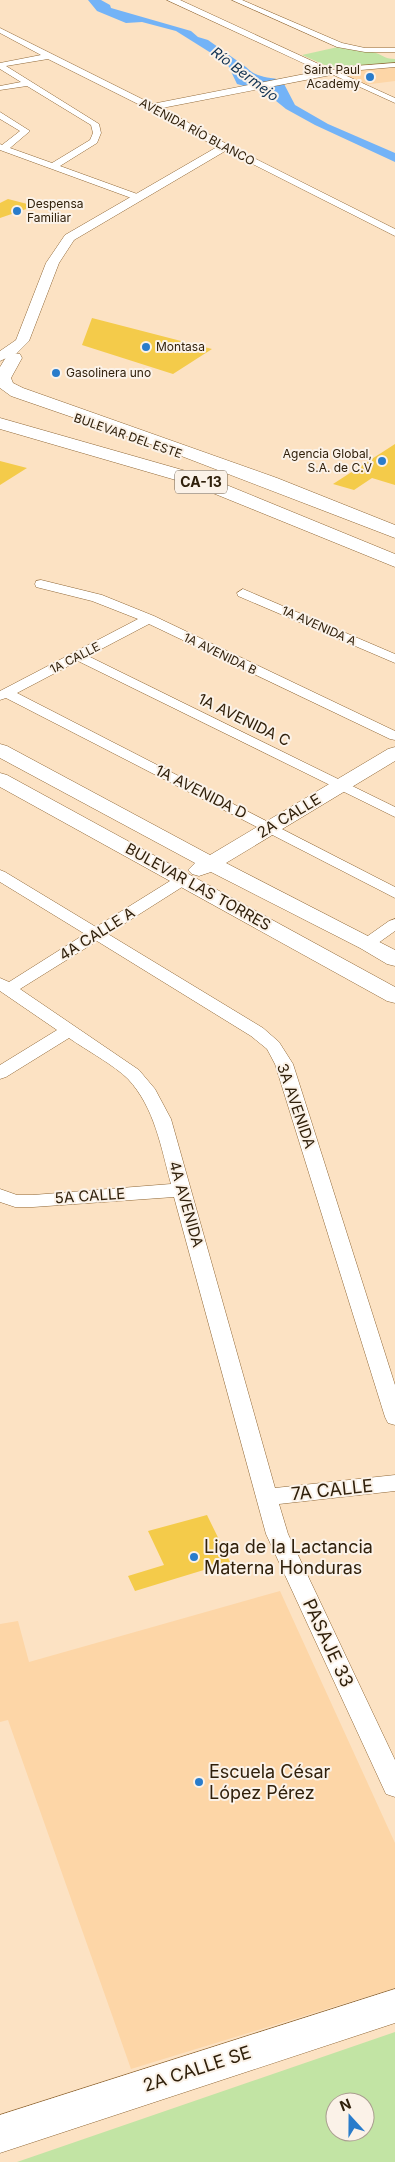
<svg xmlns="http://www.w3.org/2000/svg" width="395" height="2162" font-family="Inter,sans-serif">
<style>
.built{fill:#fdd6a7}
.green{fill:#c2e4a4;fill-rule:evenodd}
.water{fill:#73b3f7}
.building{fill:#f4cb4a}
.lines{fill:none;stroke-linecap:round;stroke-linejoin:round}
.street-casing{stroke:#8f6736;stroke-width:1}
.secondary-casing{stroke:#8f6736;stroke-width:1}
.highway-casing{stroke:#8f6736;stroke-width:1}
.street{fill:#fff;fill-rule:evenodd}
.secondary{fill:#fff;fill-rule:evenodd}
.highway{fill:#fff;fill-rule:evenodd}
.poi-dot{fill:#297ccb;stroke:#fbf2e8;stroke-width:2}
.labels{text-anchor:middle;stroke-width:4;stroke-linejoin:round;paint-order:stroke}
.far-poi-label{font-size:12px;fill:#30200b;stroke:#fbf2e8;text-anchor:start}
.far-street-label{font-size:12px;fill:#30200b;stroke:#fbf2e8}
.far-water-label{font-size:14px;font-style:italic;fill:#0f3152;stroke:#fbf2e8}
.shield{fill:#fbf2e8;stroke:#6d5f4d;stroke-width:1}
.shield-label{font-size:14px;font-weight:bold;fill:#30200b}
.street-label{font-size:15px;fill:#30200b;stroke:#fbf2e8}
.near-street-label{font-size:18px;fill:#30200b;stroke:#fbf2e8}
.near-poi-label{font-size:18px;fill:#30200b;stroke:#fbf2e8;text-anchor:start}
</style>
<rect width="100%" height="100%" fill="#fce2c3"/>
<path class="built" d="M395 66V81L363 85 337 73 345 70Z
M280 1591 395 1843V1988L131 2069 8 1720 0 1722V1624L18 1621 29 1662Z"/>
<path class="green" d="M338 47C350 51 364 49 376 53 384 56 386 59 395 59V63L334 67 327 66 302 55Z
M395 2032V2162H17ZM335 2102H365V2132H335Z"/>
<path class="water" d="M88 0H101L110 5 111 8 191 31 198 37 208 40 246 67C256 78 268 77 282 80L295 105 328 124 395 153V162L315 125 286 109 265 92 237 84 227 63 176 31 142 22 126 23 97 11Z"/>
<path class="building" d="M8 199 35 206 0 218V203Z
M92 318 212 349 173 374 82 345Z
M395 444V485L372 478 354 490 333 484Z
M0 461 27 468 0 485Z
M207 1515 230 1562 135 1591 128 1576 164 1565 148 1531Z"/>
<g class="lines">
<defs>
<path id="street" d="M232 0H242L342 43 365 48H395V52H365L337 47Z
M0 28 154 105V109H148L48 59 6 66 99 124 101 133 97 143 60 166 140 195V199H134L0 150V144L2 145 20 131 0 119V112L30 131 10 148 52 163 90 140 93 133 91 125 27 86 0 90V86L21 82 0 69V63L41 55 0 33Z
M395 63V67L338 72 395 98V103L327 72 342 67Z
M226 144 395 229V236L223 149 222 147Z
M41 580 102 595 154 616 395 731V740L390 739 149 624 88 656 395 807V817L78 661 17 693 395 887V898L6 698 0 700V691L138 619 92 601 36 587 35 584 36 581Z
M243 589 395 654V663L238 596 237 593Z
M0 870 5 872 96 927 178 876H190L192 879 190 882 108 934 263 1028 279 1042 293 1064 395 1385V1425L388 1423 385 1417 275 1064 267 1049 251 1036 97 941 20 989 139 1070 155 1089 171 1119 275 1488 395 1475V1491L279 1504 288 1534 395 1760V1797L386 1794 266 1534 174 1197 33 1207H15L0 1202V1189L17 1195H33L171 1184C161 1148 155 1108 128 1079 114 1065 86 1050 69 1038L6 1077 0 1079V1065L57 1030 0 991V978L9 982 85 934 0 882Z
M395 919V931L374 946H362L360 943 362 940 389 921Z"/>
<path id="secondary" d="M167 0H180L336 72 331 75 162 108 232 147 74 240 59 263 29 341 17 353 0 361V351L16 340 46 263 65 235 217 147 147 109 145 107 147 105 320 71Z
M0 744 7 746 210 855 388 749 395 747V761L226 863 395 950V966L387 964 360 948 211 872 199 876 192 874 188 870 195 863 0 758Z
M0 773 7 775 395 987V1003L387 1001 0 787Z
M395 1989V2023L0 2153V2115Z"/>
<path id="highway" d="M14 353 20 354 22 358 11 378 13 383 23 388 277 478 395 525V538L150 444 11 396 0 388V367L8 354Z
M0 418 207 477 395 554V567L193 485 0 429Z"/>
</defs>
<use href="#street" class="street-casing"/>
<use href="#secondary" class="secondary-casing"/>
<use href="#highway" class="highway-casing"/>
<use href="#street" class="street"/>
<use href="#secondary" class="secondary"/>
<use href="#highway" class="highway"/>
</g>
<g class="poi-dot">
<circle cx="370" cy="77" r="5"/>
<circle cx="17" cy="211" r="5"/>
<circle cx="146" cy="347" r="5"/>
<circle cx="56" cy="373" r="5"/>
<circle cx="382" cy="461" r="5"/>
<circle cx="194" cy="1557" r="5"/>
<circle cx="199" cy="1782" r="5"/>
</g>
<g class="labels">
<g class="far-poi-label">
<text x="360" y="74" text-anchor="end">Saint Paul<tspan x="360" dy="14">Academy</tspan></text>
<text x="27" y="208">Despensa<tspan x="27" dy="14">Familiar</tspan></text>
<text x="156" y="351">Montasa</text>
<text x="66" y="377">Gasolinera uno</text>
<text x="372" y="458" text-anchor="end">Agencia Global,<tspan x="372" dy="14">S.A. de C.V</tspan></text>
</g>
<g class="far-street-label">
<text transform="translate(197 132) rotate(28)" y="4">AVENIDA RÍO BLANCO</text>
<text transform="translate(128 436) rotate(19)" y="4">BULEVAR DEL ESTE</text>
<text transform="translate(319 626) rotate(24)" y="4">1A AVENIDA A</text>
<text transform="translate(220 654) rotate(26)" y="4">1A AVENIDA B</text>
<text transform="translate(75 658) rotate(-27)" y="4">1A CALLE</text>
</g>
<g class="far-water-label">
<text transform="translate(245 74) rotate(37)" y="5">Río Bermejo</text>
</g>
<rect class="shield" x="175" y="470.5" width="52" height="23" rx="4"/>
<g class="shield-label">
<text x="201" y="487">CA-13</text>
</g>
<g class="street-label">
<text transform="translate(244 720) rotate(26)" y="5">1A AVENIDA C</text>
<text transform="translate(201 792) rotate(27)" y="5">1A AVENIDA D</text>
<text transform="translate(289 816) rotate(-31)" y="5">2A CALLE</text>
<text transform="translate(198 887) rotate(29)" y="5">BULEVAR LAS TORRES</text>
<text transform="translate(97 934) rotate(-32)" y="5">4A CALLE A</text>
<text transform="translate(296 1106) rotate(71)" y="5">3A AVENIDA</text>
<text transform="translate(90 1196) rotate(-4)" y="5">5A CALLE</text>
<text transform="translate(186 1204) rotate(74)" y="5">4A AVENIDA</text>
</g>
<g class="near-street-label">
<text transform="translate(332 1490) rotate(-6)" y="6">7A CALLE</text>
<text transform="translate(328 1643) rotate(65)" y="6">PASAJE 33</text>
<text transform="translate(197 2069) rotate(-18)" y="6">2A CALLE SE</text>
</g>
<g class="near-poi-label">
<text x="204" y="1553">Liga de la Lactancia<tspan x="204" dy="21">Materna Honduras</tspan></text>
<text x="209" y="1778">Escuela César<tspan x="209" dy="21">López Pérez</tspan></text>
</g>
</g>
<g transform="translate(350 2117) rotate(339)"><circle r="24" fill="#fbf2e8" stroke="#aa9e90"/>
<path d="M0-4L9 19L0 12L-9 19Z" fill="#297ccb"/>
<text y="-8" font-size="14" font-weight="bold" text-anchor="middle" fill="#30200b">N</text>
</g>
</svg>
